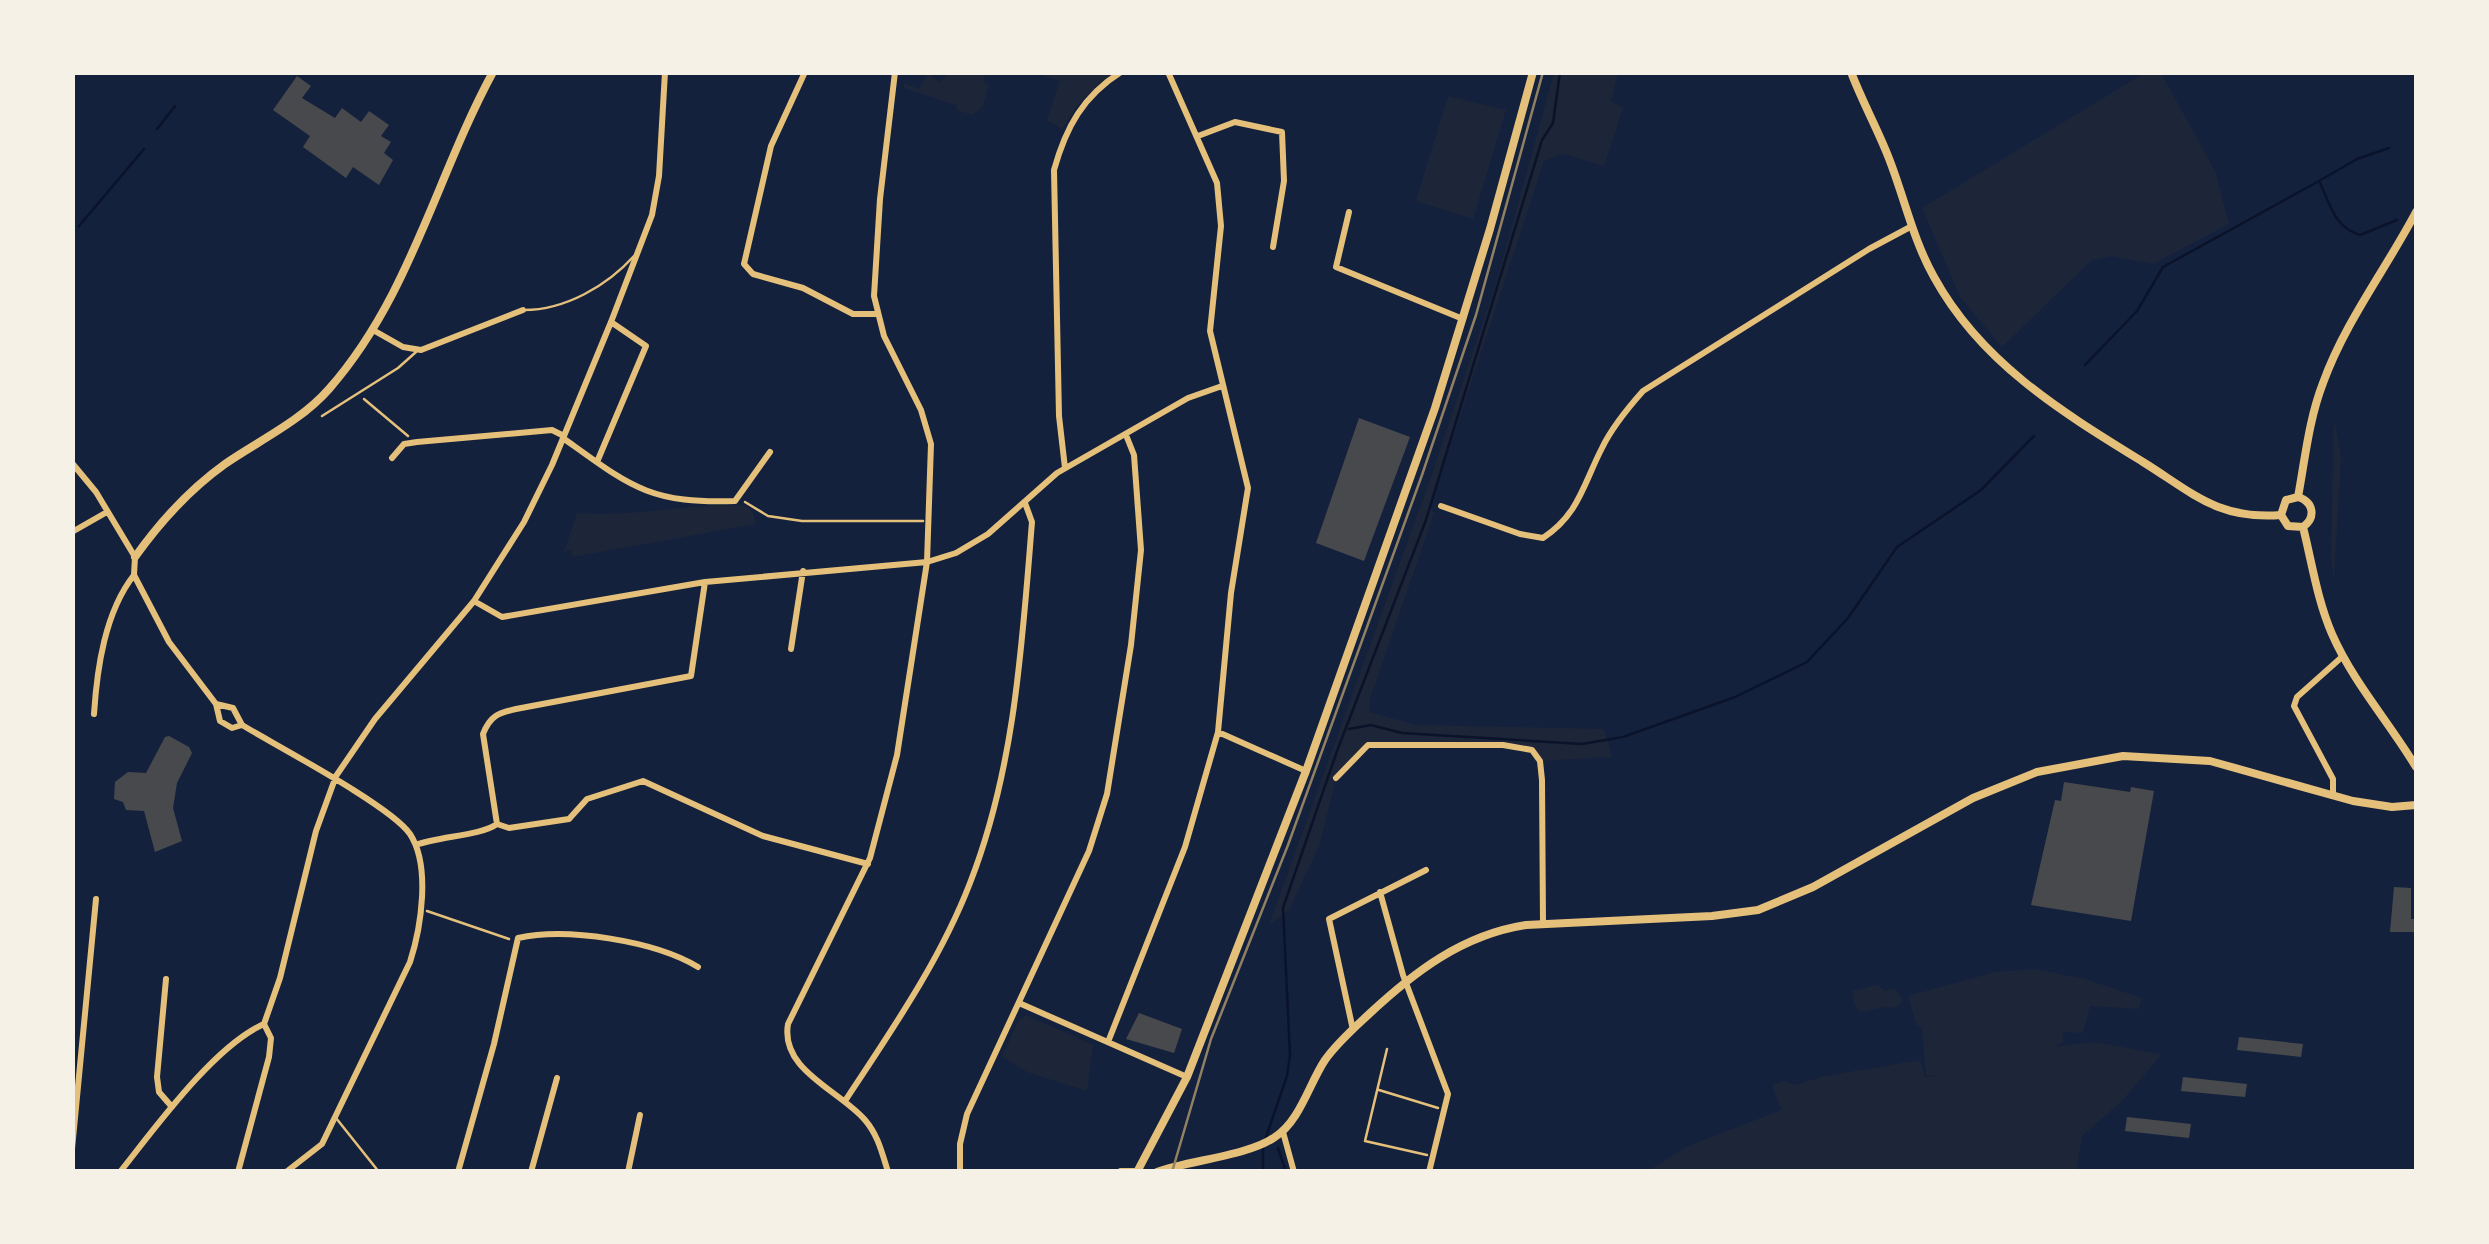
<svg xmlns="http://www.w3.org/2000/svg" width="2489" height="1244" font-family="'Fira Sans',sans-serif">
<style>
.green{fill:#1d2539}
.lines{fill:none;stroke-linecap:round;stroke-linejoin:round}
.stream{stroke:#0b132b;stroke-width:2.5}
.building{fill:#48494c}
.path{stroke:#e5c07b;stroke-width:2.5}
.service{stroke:#e5c07b;stroke-width:2.5}
.minor{stroke:#e5c07b;stroke-width:6}
.tertiary{stroke:#e5c07b;stroke-width:8}
.secondary{stroke:#e5c07b;stroke-width:8}
.rail{stroke:#918062;stroke-width:2.5}
</style>
<rect width="100%" height="100%" fill="#14213d"/>
<path class="green" d="M2146 72 2161 73 2215 171 2229 224 2153 264 2111 256 2092 260 2002 347 1960 297 1922 208Z
M928 73 939 82 949 73H986L983 81 989 85 983 107 972 115 957 110 956 105 904 88V83L919 89Z
M1034 73H1113L1079 103 1062 129 1047 120 1060 81Z
M1554 73H1618L1611 101 1623 108 1604 166 1563 154 1544 161 1430 508 1434 513 1370 699 1369 712 1416 725 1604 729 1612 757 1540 761 1532 750 1503 745H1368L1336 778 1319 847 1289 910 1269 925 1431 477 1498 277Z
M1448 96 1506 110 1473 219 1416 201Z
M2334 418 2341 457 2334 581 2331 557Z
M746 506 753 513 756 524 572 557 571 550 564 552 577 513C633 518 689 502 746 506Z
M2034 969 2085 979 2142 998 2139 1009 2090 1006 2083 1033 2063 1032V1042L2054 1047 2093 1042 2162 1054 2121 1102 2082 1136 2076 1171H1648L1688 1146 1781 1110 1772 1085 1784 1081 1795 1085 1825 1076 1920 1060 1925 1077 1937 1075H1926L1922 1027H1917L1908 996 1995 972Z
M1878 985 1884 991 1895 988 1903 1000 1896 1008 1885 1007 1861 1012 1854 1004 1852 991Z
M1026 1015 1093 1045 1087 1091 1027 1072 1002 1056 1019 1020Z"/>
<g class="lines">
<path class="stream" d="M157 129 175 106
M2319 181 2357 159 2389 148
M79 226 144 149
M2085 365 2137 311 2163 267 2319 181C2331 205 2333 226 2360 235L2397 220
M1349 729 1371 725 1402 733 1582 744 1623 737 1735 697 1807 662 1848 618 1897 547 1981 490 2034 436
M1265 1140 1287 1076 1290 1055 1283 908 1337 751 1426 520 1542 140 1553 123 1560 72
M1278 1148 1286 1172
M1263 1172V1147"/>
</g>
<path class="building" d="M297 76 311 86 302 98 335 118 342 108 361 122 369 111 389 125 381 136 391 142 384 153 393 160 379 185 353 167 346 178 303 147 310 136 273 110Z
M1359 418 1410 437 1364 561 1316 543Z
M169 736 189 747 192 753 177 783 173 808 182 841 155 852 144 811 126 810 123 802 114 799 115 782 128 772 146 773 165 737Z
M2064 782 2130 792 2131 787 2154 791 2131 921 2031 905 2055 800 2061 801Z
M2394 887 2411 888V919H2416L2415 932H2390Z
M1139 1013 1182 1029 1174 1053 1126 1039Z
M2239 1037 2303 1044 2301 1057 2237 1050Z
M2183 1077 2247 1084 2245 1097 2181 1091Z
M2127 1117 2191 1124 2189 1138 2125 1131Z"/>
<g class="lines">
<path class="path" d="M364 399 408 436
M745 502 768 516 802 521H923
M427 911 509 939
M1387 1049 1365 1141 1427 1155
M1379 1090 1438 1108"/>
<path class="service" d="M524 310C565 310 607 286 634 256
M322 416 398 368 416 352
M336 1118 379 1172"/>
<path class="minor" d="M805 72 771 146 744 264 753 274 803 288 853 314H876
M1168 72 1217 183 1221 226 1210 331 1248 488 1231 593 1218 732 1306 771
M1198 136 1235 122 1282 132 1284 181 1273 247
M1349 212 1336 267 1463 319
M373 330 403 347 421 350 523 310
M563 438C630 486 649 504 735 501L770 452
M392 458 404 444 417 442 552 430 564 436
M597 462 646 346 611 322
M72 463 96 492 135 557 134 575 169 642 216 704 220 721 232 728 242 725C277 746 391 806 410 834 431 866 421 928 410 962L322 1144 286 1172
M1065 468 1059 416 1054 170C1066 127 1083 96 1121 72
M1441 506 1520 534 1543 538C1579 514 1583 485 1602 448 1612 427 1627 409 1643 391L1869 249 1912 226
M72 532 107 512
M474 601 502 617 705 582 927 562 956 553 988 534 1057 473 1188 398 1222 386
M791 649 803 571
M216 704 233 708 242 725
M94 714C97 668 105 612 134 575
M1336 778 1368 745H1503L1532 750 1540 761 1542 780 1543 924
M2333 794V779L2294 706 2297 697 2343 656
M497 824 483 734C490 716 498 713 516 709L691 676 705 582
M416 845C440 836 480 836 497 824L509 828 569 819 587 799 643 781 763 836 868 864
M1380 892 1403 975 1448 1094 1429 1172
M166 979 157 1077 159 1092 172 1107
M1019 1003 1187 1077
M264 1024 280 978 316 831 336 776 375 719 474 601 524 522 552 465 611 322 652 215 659 176 665 72
M1353 1030 1329 919 1426 870
M1108 1042 1185 847 1218 732
M845 1101C891 1031 940 961 970 883 1015 768 1022 644 1032 522L1025 503
M1283 1132 1294 1172
M72 1149 96 899
M120 1172C155 1128 214 1046 264 1024
M238 1172 269 1057 271 1038 264 1024
M458 1172 494 1044 518 938C567 927 655 941 698 967
M531 1172 557 1078
M628 1172 640 1115
M888 1172C882 1153 878 1135 865 1120 839 1090 780 1070 788 1024L870 858 897 755 927 562 931 444 921 410 884 336 874 296 880 199 895 72
M960 1172V1144L967 1114 1089 851 1107 794 1131 645 1141 550 1134 455 1126 435"/>
<path class="tertiary" d="M135 557C160 522 190 489 225 464 260 440 301 421 329 389 410 297 436 177 493 72
M1157 1172C1190 1160 1248 1156 1275 1137 1300 1121 1309 1084 1325 1060 1337 1043 1353 1029 1368 1015 1414 972 1462 935 1526 925L1712 916 1758 910 1813 887 1973 798 2037 772 2123 756 2210 761 2353 801 2392 807 2416 805"/>
<path class="secondary" d="M1851 72C1862 101 1877 128 1888 156 1904 196 1913 240 1934 277 1981 363 2062 412 2143 462 2193 493 2218 520 2281 515
M2298 497C2305 459 2309 419 2323 383 2345 322 2386 269 2416 212
M2298 497C2314 502 2316 518 2303 527
M2281 515 2286 500 2298 497
M2281 515 2288 526 2303 527
M2303 527C2312 563 2317 599 2332 634 2353 682 2389 722 2416 767
M1121 1172H1134
M1137 1172 1187 1077 1306 771 1435 408 1490 229 1533 72"/>
<path class="rail" d="M1172 1172 1211 1039 1288 845 1422 475 1476 315 1543 72"/>
</g>
<rect width="2489" height="1244" fill="none" stroke="#f6f1e7" stroke-width="150"/>
</svg>
